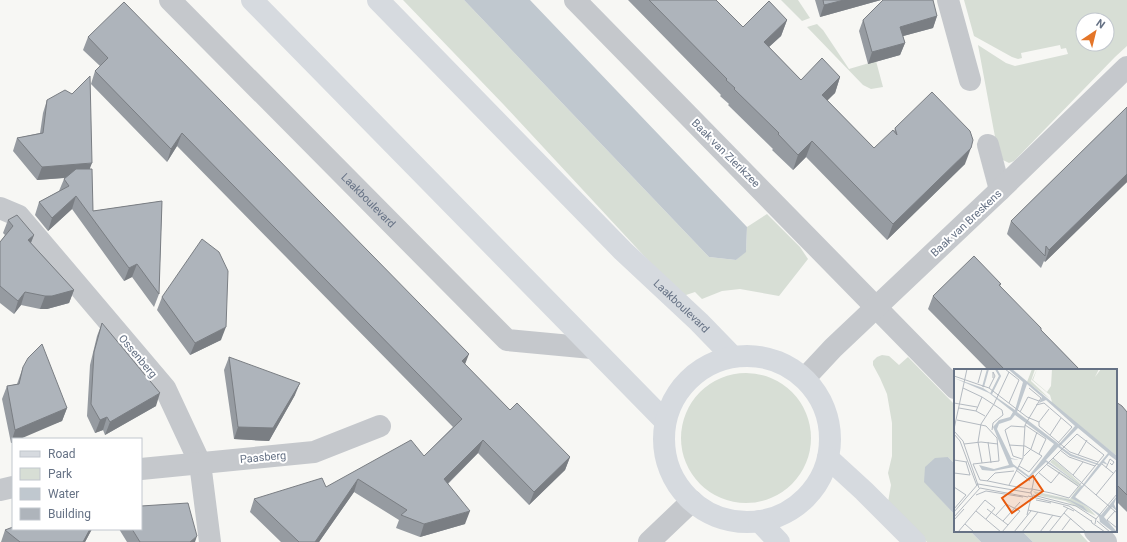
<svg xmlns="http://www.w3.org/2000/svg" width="1127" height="542" font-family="Roboto,sans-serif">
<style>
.green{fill:#d7ded5;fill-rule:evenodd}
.water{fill:#c0c8cf}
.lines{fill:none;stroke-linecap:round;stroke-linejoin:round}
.minor{stroke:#c5c8cc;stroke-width:22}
.major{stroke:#d6dadf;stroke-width:22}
.wall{fill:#969ba1}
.shaded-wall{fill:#7a7e83}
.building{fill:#aeb4bb;stroke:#7a7e83}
.labels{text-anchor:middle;stroke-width:4;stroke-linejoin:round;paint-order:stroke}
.street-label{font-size:11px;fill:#667285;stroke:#fff}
.inset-river{fill:none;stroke:#c0c8cf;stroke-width:2}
.inset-road{fill:none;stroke:#b4bac1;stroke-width:1}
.view{fill:#e8590c;fill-opacity:0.15;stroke:#e8590c;stroke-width:2}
.inset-edge{fill:none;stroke:#667285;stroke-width:2}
</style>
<rect width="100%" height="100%" fill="#f7f7f4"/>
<path class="green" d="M403 0H464L709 257 736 260 746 251 747 227 767 214 800 247 808 259 779 296 740 289 722 291 702 299 695 292 683 296 646 258 504 105Z
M781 0H798L810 18 802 21Z
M964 0H1127V46L1115 57 1014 161 1009 163 1001 159 998 153 978 45 1006 63 1015 66 1068 54 1066 48 1061 49 1060 45 1021 53 1022 58 1018 59 1012 57 974 36ZM1083 20H1107V44H1083Z
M817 24 823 30 849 69 876 61 883 87 871 89 863 85 807 27Z
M882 355 889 356 899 365 908 357 955 405V464L948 457 924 481 955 515V531H970L981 542H927L888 502 891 485 888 473 892 456V423L887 394 880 378 873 365V361L877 357Z
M681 438a65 65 0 1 1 130 0a65 65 0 1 1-130 0Z
M1022 531H1078L1088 542H1033Z"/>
<path class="water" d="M464 0H530L747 227 746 252 736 260 709 257Z
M948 457 955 464V515L924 482 925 467 935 458Z
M970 531H1022L1033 542H981Z"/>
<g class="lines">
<g class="minor">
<path id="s1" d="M170 0 507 340 592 348"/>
<path d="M575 0 955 388"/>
<path d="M948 0 970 80"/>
<path d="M988 145 1000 190"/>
<path d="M0 208 19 216 165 388 200 463 210 542"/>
<path d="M805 378 833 348 1000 190 1127 67"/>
<path d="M141 469 314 452 380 426"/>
<path d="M0 490 13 487"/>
<path d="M1095 531 1106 542"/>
<path d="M649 542 692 501"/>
</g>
<g class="major">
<path d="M252 0 665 421"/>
<path id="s2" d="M378 0 623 251 699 322 732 356"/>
<circle cx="747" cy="439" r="83"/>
<path d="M828 458 864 491 915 542"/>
<path d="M759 521 779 542"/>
</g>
</g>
<path class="wall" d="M628 0H716L743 27 787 20 781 36 769 47 801 80 840 77 835 93 827 100 874 148 894 132 895 128 965 164 887 240 806 157 793 170 772 150 773 149 728 105 729 104 720 96 721 95Z
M815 0H881L820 17Z
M937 16 933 28 903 36 905 43 900 55 868 64 859 31 863 20Z
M88 37 465 365 510 410 570 457 565 470 529 505 478 453 448 484 465 524 420 537 396 528 399 520 354 492 319 542H281L250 512 254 499 326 487 424 456 453 427 177 146 167 162 91 84 95 71 100 66 83 50Z
M47 100 90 169 93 211 162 201 159 294 154 307 132 277 124 281 72 209 48 231 35 215 39 202 59 191 64 179 65 178 37 180 13 151 17 138 40 133 43 113Z
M1127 107V182L1045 262 1044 261 1041 268 1007 234 1011 221Z
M8 220 34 235 31 243 74 290 69 303 47 309H40L21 305 14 314 0 303V242L5 235 3 233Z
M1001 284 1000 286 1041 330 1080 370H988L928 309 933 296Z
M162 297 221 340 190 355 157 310Z
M102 323 156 406 105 435 103 430 95 433 87 416 90 365 97 336Z
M229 357 295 395 269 441 234 439 224 370Z
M23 367 67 408 62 421 13 439V442L11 443 2 399 7 386 17 384Z
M1116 402 1127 412V512L1116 501Z
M92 529 85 542H1L5 530Z
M119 529H141L195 542H127Z"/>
<path class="shaded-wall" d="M844 0H881L820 17 824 5Z
M937 16 933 28 896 38 900 27Z
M787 20 781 36 758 57 764 42Z
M905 43 900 55 868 64 872 52Z
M840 77 835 93 817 111 822 95Z
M182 133 177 146 167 162 171 149Z
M812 141 806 157 793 170 798 155Z
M971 148 965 164 887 240 893 224Z
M92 163 87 176 37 180 42 167Z
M1127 174V182L1045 262 1049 250Z
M76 196 72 209 48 231 52 218Z
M34 235 29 247 28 240Z
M137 264 132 277 124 281 129 268Z
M74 290 69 303 47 309H40L45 296Z
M25 292 21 305 14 314 18 301Z
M226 327 221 340 190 355 195 343Z
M469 354 464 367 462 361Z
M300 383 295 395 269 441 234 439 238 427Z
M160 393 156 406 105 435 110 422Z
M67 408 62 421 20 439H13V442L11 443 15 430Z
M107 417 103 430 95 433 100 420Z
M483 440 478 453 439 492 444 479Z
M570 457 565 470 529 505 534 492Z
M358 479 354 492 319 542H315Z
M470 511 465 524 420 537 424 524Z
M90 529H92L85 542H83Z
M197 536 195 542H190Z"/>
<path class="building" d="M649 0H716L743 27 769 1 787 20 764 42 801 80 822 58 840 77 822 95 874 148 893 130 897 135 895 128 932 92 970 131 973 140 971 148 893 224 812 141 798 155 778 134 779 133 734 89 735 88 726 80 727 79Z
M823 0H844L824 5Z
M883 0H933L937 16 900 27 905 43 872 52 863 20Z
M124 2 469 354 462 361 510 410 517 403 570 457 534 492 483 440 444 479 470 511 424 524 401 515 407 510 358 479 315 542H299L254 499 322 478 326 487 411 440 424 456 462 419 182 133 171 149 95 71 108 58 88 37Z
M90 76 92 163 42 167 17 138 43 133 47 100 65 90 72 94Z
M1127 107V174L1049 250 1046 246 1045 256 1011 221Z
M76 169H92L93 211 162 201 159 294 137 264 129 268 76 196 52 218 39 202 69 186 64 179Z
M17 215 34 235 28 240 74 290 52 296H45L25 292 18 301 0 286V242L13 226 8 220Z
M202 239 219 252 228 271 226 327 195 343 162 297Z
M974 256 1001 284 999 285 1041 328V330L1080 370H1005L933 296Z
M102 323 160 393 110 422 107 417 100 420 91 404 94 352Z
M42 344 67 408 15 430 7 386 19 384 23 367 28 358Z
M229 357 300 383 273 428 238 427Z
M1116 402 1122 406 1127 412V495L1116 484Z
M188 503 197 536 190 542H140L132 529H141V506Z
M13 527V529H90L83 542H20L5 530Z"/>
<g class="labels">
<g class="street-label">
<text transform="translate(726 153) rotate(45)" y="4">Baak van Zierikzee</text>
<text dy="4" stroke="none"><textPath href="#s1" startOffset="282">Laakboulevard</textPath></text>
<text transform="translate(966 223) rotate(-43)" y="4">Baak van Breskens</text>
<text dy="4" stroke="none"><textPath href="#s2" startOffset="431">Laakboulevard</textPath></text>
<text transform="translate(138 356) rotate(50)" y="4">Ossenberg</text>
<text transform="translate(263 457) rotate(-5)" y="4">Paasberg</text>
</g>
</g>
<g transform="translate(954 369)">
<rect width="163" height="163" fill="#f7f7f4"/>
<path d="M78 0H81L77 12 96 30 73 13ZM83 0 79 11 93 23 97 17 98 0H145L141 8 147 0H163V87L95 32 98 33 96 26 78 11ZM99 90 111 100 126 114 124 117 94 96 125 115 96 93ZM126 116 127 118 120 130 134 138 142 147 111 132 82 126 79 122 116 130Z" fill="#d7ded5"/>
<path d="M54 0H58L163 87V92L155 86 150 92 154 96 149 94 121 128 147 146 163 127 160 135 163 142 158 138 150 148 163 163H159L146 153 145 147 134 138 117 129 127 117 92 93 75 109 60 98 39 102 28 101 25 96 40 100 55 96 39 58 45 51 56 48 59 43 35 24 0 9 29 19 61 41 69 13ZM73 15 88 28 85 34 92 31 121 57 105 75 63 43ZM61 46 100 75 75 107 59 95 57 90 65 91 57 89 43 60 45 55 57 51ZM124 59 154 84 145 95 117 85 106 77ZM104 78 116 87 144 96 128 117 92 91ZM82 124 116 131 129 137 135 144 116 132Z" fill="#c0c8cf" fill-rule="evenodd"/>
<path class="inset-river" d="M29 18 34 0M37 25 46 7 42 0"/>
<path class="inset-road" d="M51 0 65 11 55 34M0 7 35 19 73 48 85 53M24 14 28 0M9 19 28 28 48 41 49 46 39 54 38 61M35 19 41 7 39 3V9M0 34 23 38M82 36 90 34 118 58 104 74M5 39 22 42 31 47M22 42 28 28M66 43 74 28 85 32M3 51 32 57 43 69 45 92 19 95 26 111 34 112 58 117 75 120H78L97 124 115 129 150 86 123 65 82 106 80 109 79 115 78 120V122H77V124M85 53V57L116 83 144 93M85 53 95 40M71 56 92 70 85 85M0 60 13 0M0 62 9 72 25 119M0 65 6 72 23 117M96 66 107 49M34 73 37 94M10 75 27 73 44 75M55 76 71 77 88 87 75 103 65 97M106 81 115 88 141 97M124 86 133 71M70 87 77 80 83 63M99 89 163 144M68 90 59 87 51 61 57 57 71 58M0 91 13 93M28 94 24 73 27 55 40 35 55 3M92 95 124 117M148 95 159 104M152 99 156 90 160 93 158 96 156 94M62 101 76 112M84 103 97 114M0 104 16 106 12 93M119 106 129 93M33 112 41 104 60 102M97 114 106 103M55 116 69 89 71 56 87 29 75 19M0 118 12 126 0 140M22 126 32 122 69 128M79 126 122 137 142 150 141 155M142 126 163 100M74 127 115 137 137 152M82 131 97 134M109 137 120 142M33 140 54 156M74 141 107 148M22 142 47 163M161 142 153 151 163 159M0 143 24 115 77 124 79 129M110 144 132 163M42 146 52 135 66 142 48 163M73 146 77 129M0 148 26 119 74 128M142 150 163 125M0 151 10 140M137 151 138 154 151 163M49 152 66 133M143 152 156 163M11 155 20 163M108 161 117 149M4 163 31 131 41 139 32 150M60 163 77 142M68 163 84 143M86 163 99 146M95 163 114 139"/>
<path class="view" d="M79 107 89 122 58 144 48 129Z"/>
<rect width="163" height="163" class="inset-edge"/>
</g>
<rect x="12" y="438" width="130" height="92" fill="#ffffff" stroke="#c2c7ce"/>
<rect x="20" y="451" width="20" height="6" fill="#d6dadf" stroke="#c2c7ce"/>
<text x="48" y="458" font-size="12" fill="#667285">Road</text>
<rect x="20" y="468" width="20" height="12" fill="#d7ded5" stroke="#c2c7ce"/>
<text x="48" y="478" font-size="12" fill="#667285">Park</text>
<rect x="20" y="488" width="20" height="12" fill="#c0c8cf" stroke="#c2c7ce"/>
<text x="48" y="498" font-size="12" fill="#667285">Water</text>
<rect x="20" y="508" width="20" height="12" fill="#aeb4bb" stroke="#c2c7ce"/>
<text x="48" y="518" font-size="12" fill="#667285">Building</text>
<g transform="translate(1095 32) rotate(35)"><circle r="19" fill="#ffffff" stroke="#c2c7ce"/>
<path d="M0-3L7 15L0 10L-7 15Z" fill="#e47528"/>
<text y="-6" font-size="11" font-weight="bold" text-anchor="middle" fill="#667285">N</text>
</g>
</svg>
